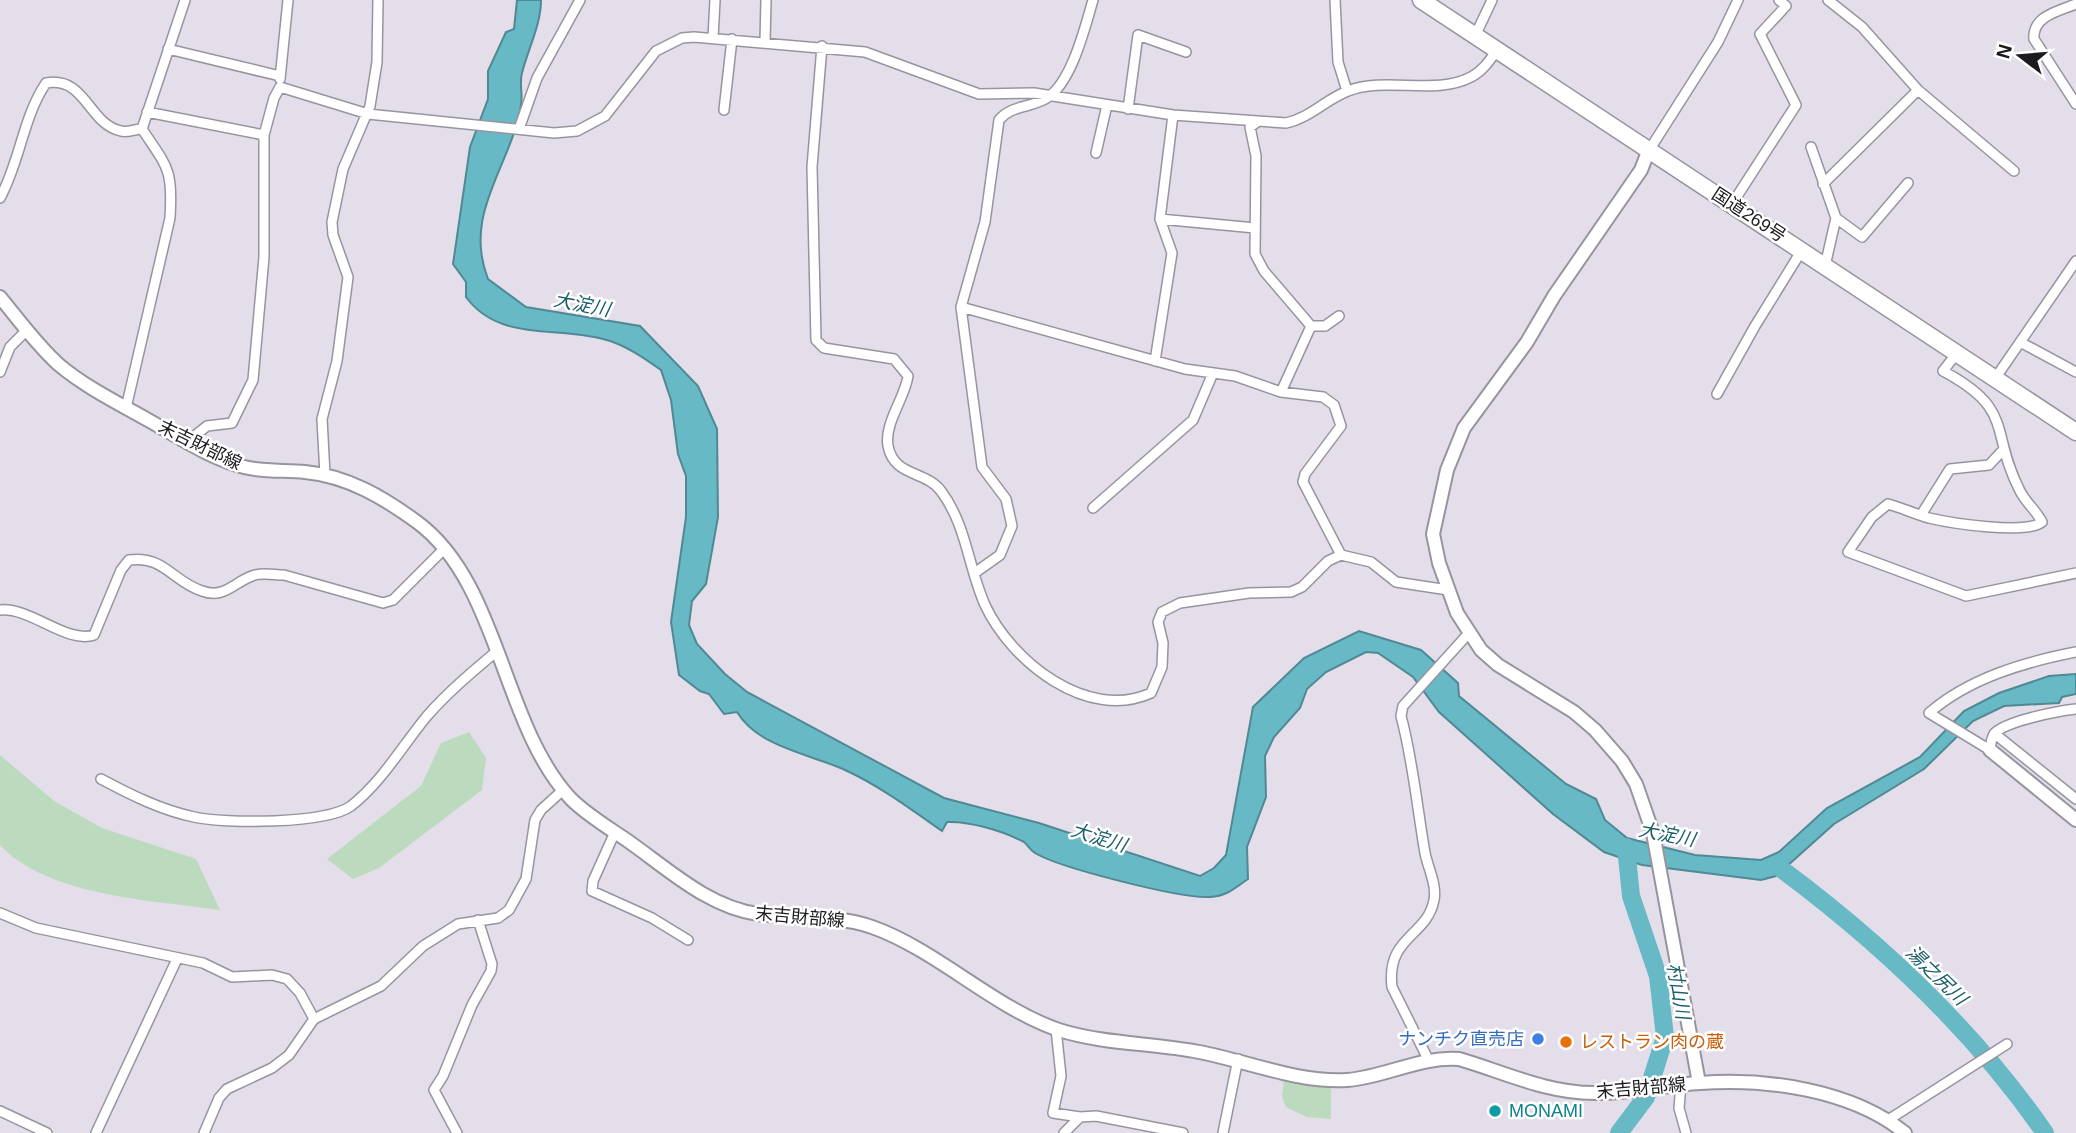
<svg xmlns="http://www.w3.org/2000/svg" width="2076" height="1133" font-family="Arial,'Noto Sans JP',sans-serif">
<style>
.green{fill:#bbdabe}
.water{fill:#66b9c5;stroke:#508993;stroke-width:2}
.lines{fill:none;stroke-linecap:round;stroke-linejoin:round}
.river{stroke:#66b9c5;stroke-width:18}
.minor-casing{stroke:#98949f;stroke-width:12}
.tertiary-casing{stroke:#98949f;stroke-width:16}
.secondary-casing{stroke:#98949f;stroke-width:16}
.trunk-casing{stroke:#98949f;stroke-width:19}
.minor{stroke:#fff;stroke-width:9}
.tertiary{stroke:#fff;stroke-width:12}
.secondary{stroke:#fff;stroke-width:12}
.trunk{stroke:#fff;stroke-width:16}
.shop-dot{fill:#3f7fe0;stroke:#fff;stroke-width:2.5}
.food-dot{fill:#e8710a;stroke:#fff;stroke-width:2.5}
.culture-dot{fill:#0f9aa8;stroke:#fff;stroke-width:2.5}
.labels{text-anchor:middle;stroke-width:5;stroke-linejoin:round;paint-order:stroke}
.street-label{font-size:18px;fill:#1c1a1e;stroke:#fff}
.shop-label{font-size:18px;fill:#366cbe;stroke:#fff;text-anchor:end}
.food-label{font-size:18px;fill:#c56008;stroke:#fff;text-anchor:start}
.culture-label{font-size:18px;fill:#0d838f;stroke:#fff;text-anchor:start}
.water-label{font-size:19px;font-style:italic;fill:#1b6069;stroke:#fff}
</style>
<rect width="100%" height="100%" fill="#e3deea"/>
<path class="green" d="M469 732 486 758 482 790 379 868 353 879 327 859 421 786 441 743Z
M0 755 54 801 102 828 196 859 220 910C153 900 49 897 0 845Z
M1284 1080 1331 1087V1119L1307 1117 1286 1107 1282 1097Z"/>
<path class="water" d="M517 0H541C541 25 528 49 522 73 519 83 523 94 521 105 511 167 462 213 488 279L526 307 640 326 698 386 717 429 718 517 706 584 692 601 689 625 697 644 725 674 747 692 944 798 1039 823 1200 876 1214 868 1226 855 1253 707 1304 658 1359 631 1421 650 1458 683 1459 696 1566 784 1596 799 1605 820 1627 838 1695 855 1761 860 1779 852 1827 808 1920 757 1964 711 1999 693 2049 676 2076 674V694L2062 697 2059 703 2004 706 1973 721 1924 769 1834 824 1776 876 1761 880 1642 865 1604 852 1553 814 1439 712 1413 677 1378 653 1366 652 1326 672 1307 689 1300 708 1274 737 1265 756 1266 797 1247 847 1248 879C1235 888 1227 896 1210 897 1182 899 1060 868 1035 853 1030 850 1028 845 1024 842 1003 831 970 821 947 822L942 831C912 810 880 786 845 770 810 754 758 747 737 712L724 714 709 694 700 691 679 675 671 622 686 517V476L678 454 671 400 661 370C644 358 624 344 603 339 556 326 499 342 466 297V282L453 264 470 147 488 99V71L506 32 514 29Z"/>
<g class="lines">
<path class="river" d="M1780 868C1881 943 1973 1029 2045 1133
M1619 1133 1646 1097 1665 1037 1658 976 1631 896 1626 847"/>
<defs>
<path id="minor" d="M1335 0 1338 62 1347 91
M1828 0 1862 27 1918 90 2014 171
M2076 4C2059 11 2032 16 2034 39L2076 104
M1475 36 1492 0
M713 38 715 0
M765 42 766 0
M822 46 812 167 816 340 824 348 894 359 908 376C905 398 884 423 888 446 894 477 925 470 941 491 967 526 968 567 985 605 1011 661 1087 722 1151 693L1162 667 1163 643 1158 622 1162 612 1180 603 1249 593 1291 592 1302 587 1328 561 1341 555 1371 562 1396 582 1448 590
M168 49 280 76
M280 79 288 0
M1128 109 1138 35 1186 52
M724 110 732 39
M147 112 264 135 274 98 280 87 368 114 554 133 577 131 605 116 656 51 682 38 694 37 865 52 979 94 1034 93 1173 115 1286 123C1310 118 1326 99 1348 91 1386 76 1435 96 1471 77 1483 71 1490 60 1497 50
M1257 122 1250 127 1256 156 1255 254 1264 271 1311 326H1325L1339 316
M142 129 185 0
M519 129 537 78 580 0
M1811 147 1836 218 1825 266
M1648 152 1718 42 1738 0
M1096 153 1107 105
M1823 184 1918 90
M0 198C20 162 23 117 46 83 86 76 88 124 121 131 127 133 135 129 142 129
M1732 204 1796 105 1760 34 1786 6 1779 0
M1836 218 1862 237 1908 183
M1160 219 1255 228
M961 307 1185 369 1235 376 1281 392 1323 397 1334 405 1341 426 1305 474 1303 482 1341 555
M2020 342 2076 372
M1957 353 1943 371C2016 410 1989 431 2020 491 2026 503 2036 510 2042 522 2026 535 1950 523 1929 518 1915 514 1902 508 1888 504L1872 517 1848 552 1966 596 2076 573
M1155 361 1172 253 1160 219 1173 115
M0 372 10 347 27 330
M1994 380 2076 261
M1281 392 1311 326
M1717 394 1755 326 1802 250
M126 408 170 218C173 169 168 168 142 129
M187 442 207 426 232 423 253 380 264 257V135
M325 475 322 419 337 361 348 277 333 235 332 222 343 169 370 106 377 62 378 0
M1093 508 1193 420 1213 373
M1921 515 1950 469 1989 465 2004 449
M976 572 1000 555 1012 526 1006 499 982 467 961 307 985 222 999 120C1011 105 1031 108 1047 98 1072 82 1085 27 1093 0
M0 610C31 607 66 644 94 635L121 570 129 560C164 555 173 582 202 591 224 599 233 583 252 576 261 572 274 575 284 575L383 603 393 600 445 548
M2076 652C2025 662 1969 678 1929 713L1990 750C1991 744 1991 739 1994 734 2005 721 2058 711 2076 709
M1995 734 2076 799
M101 779C131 795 161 810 194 817 225 824 326 824 351 806 381 783 403 745 427 716 448 692 472 672 497 651
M615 832 593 881 592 891 652 918 688 940
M0 913 36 928 203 963 232 977 272 975 287 979 300 993 314 1019
M1056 1029 1061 1076 1053 1113 1080 1117
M1428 1059 1392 987C1386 936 1427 937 1434 900 1437 885 1428 868 1425 853 1417 807 1413 761 1401 716L1403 706 1468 634
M1681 1085 1679 1108 1686 1133
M0 1111 47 1133
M1888 1120 2007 1044
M96 1133 177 959
M204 1133 219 1098 227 1089 272 1068 289 1055 314 1019 381 986 423 946 458 924 498 918 509 910 526 879 535 820 541 810 563 790
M457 1133 434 1090 443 1076 472 1005 491 971 492 964 478 920
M1064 1133 1080 1117 1096 1116 1183 1133
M1223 1133 1238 1059"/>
<path id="tertiary" d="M1648 152 1641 170 1554 296 1527 342 1464 428 1447 470 1433 534 1439 563 1457 613 1481 650 1498 665 1574 712 1595 730 1622 761 1636 784 1653 833 1699 1083
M1990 750 2076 820"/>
<path id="secondary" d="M0 297C18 319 36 344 58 364 85 387 118 403 148 420 179 437 209 458 244 467 264 472 285 470 305 472 348 476 384 498 417 522 500 583 502 726 571 799 587 815 609 828 628 841 668 869 708 907 758 914 797 920 835 914 872 927 937 950 994 1008 1059 1030 1103 1044 1153 1043 1199 1052 1247 1061 1298 1083 1347 1080 1386 1077 1420 1056 1459 1059 1504 1072 1546 1093 1594 1093 1629 1094 1665 1085 1700 1083 1767 1078 1852 1090 1905 1133"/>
<path id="trunk" d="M1421 0 2076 432"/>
</defs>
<use href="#minor" class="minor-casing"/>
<use href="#tertiary" class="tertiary-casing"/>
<use href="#secondary" class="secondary-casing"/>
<use href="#trunk" class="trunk-casing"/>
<use href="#minor" class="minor"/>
<use href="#tertiary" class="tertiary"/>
<use href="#secondary" class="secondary"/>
<use href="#trunk" class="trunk"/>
</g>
<circle class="shop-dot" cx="1538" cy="1039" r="7"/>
<circle class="food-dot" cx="1566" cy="1042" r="7"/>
<circle class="culture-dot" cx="1495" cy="1111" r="7"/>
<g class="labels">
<g class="street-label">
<text transform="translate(1749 215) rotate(33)" y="6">国道269号</text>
<text transform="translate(200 445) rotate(26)" y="6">末吉財部線</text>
<text transform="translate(800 917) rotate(5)" y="6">末吉財部線</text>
<text transform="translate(1641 1088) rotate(-5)" y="6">末吉財部線</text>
</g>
<g class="shop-label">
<text x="1524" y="1045">ナンチク直売店</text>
</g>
<g class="food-label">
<text x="1580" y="1048">レストラン肉の蔵</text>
</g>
<g class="culture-label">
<text x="1509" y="1117">MONAMI</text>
</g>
<g class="water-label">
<text transform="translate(582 304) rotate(11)" y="7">大淀川</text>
<text transform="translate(1667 834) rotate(11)" y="7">大淀川</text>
<text transform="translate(1099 837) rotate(17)" y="7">大淀川</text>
<text transform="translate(1937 975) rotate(44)" y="7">湯之尻川</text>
<text transform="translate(1679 991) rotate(80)" y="7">村山川</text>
</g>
</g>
<g transform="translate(2020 56) rotate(286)" stroke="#ffffff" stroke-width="5" paint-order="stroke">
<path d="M0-5L12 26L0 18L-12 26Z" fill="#1c1a1e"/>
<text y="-10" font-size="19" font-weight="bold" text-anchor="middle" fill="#1c1a1e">N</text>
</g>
</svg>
